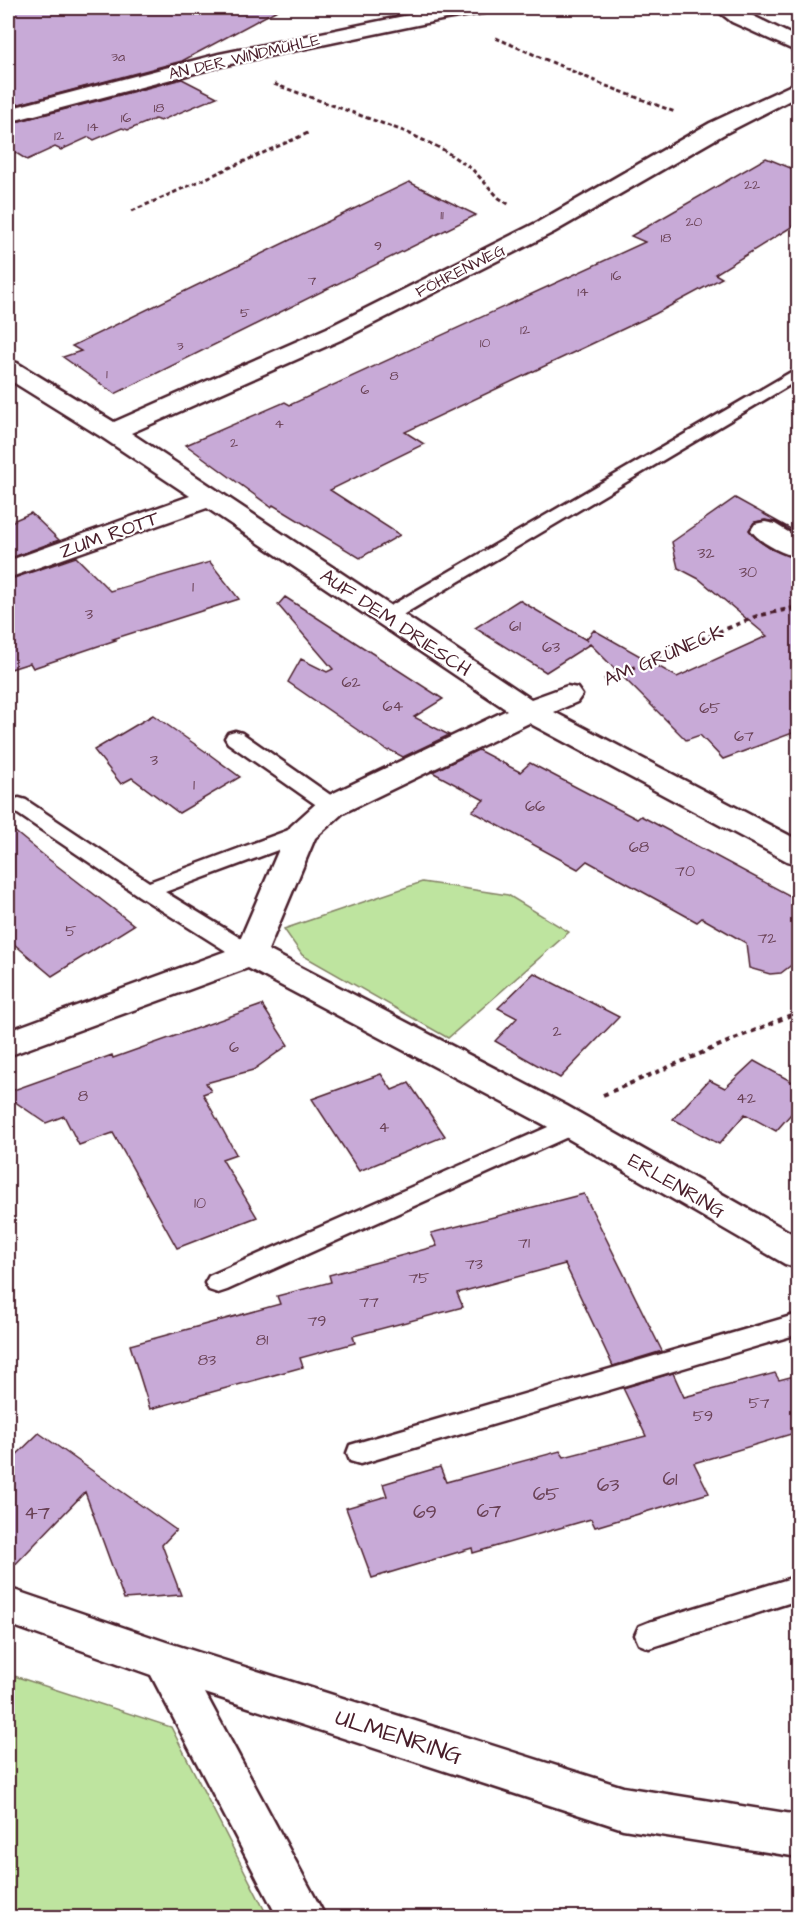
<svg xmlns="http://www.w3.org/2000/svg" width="806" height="1925" font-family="'Architects Daughter',sans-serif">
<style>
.green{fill:#bee49f;stroke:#848265;stroke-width:1.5}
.building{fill:#c8aad7;stroke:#4a1f2b;stroke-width:1.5}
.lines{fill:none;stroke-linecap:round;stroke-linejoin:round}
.lane-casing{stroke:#4a1f2b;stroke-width:5}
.street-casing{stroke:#4a1f2b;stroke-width:5}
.path-far1{stroke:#4a1f2b;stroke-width:3;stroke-dasharray:4.5 3;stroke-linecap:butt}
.path{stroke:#4a1f2b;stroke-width:4;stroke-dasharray:5 4.5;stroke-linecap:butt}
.lane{fill:#fff;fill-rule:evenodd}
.street{fill:#fff;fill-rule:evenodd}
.labels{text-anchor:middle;stroke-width:4.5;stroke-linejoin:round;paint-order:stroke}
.far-number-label{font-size:14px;fill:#6a4256}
.far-street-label{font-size:16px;fill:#4a1f2b;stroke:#fff}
.number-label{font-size:16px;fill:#6a4256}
.street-label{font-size:20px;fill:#4a1f2b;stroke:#fff}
.near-number-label{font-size:20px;fill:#6a4256}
.near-street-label{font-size:24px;fill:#4a1f2b;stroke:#fff}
</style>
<rect width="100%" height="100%" fill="#fff"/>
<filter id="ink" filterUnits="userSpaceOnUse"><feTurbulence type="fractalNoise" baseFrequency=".0167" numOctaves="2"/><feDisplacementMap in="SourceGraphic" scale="12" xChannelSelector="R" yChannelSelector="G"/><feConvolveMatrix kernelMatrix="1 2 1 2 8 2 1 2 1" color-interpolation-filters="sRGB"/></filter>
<g filter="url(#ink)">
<path class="green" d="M422 882 508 895 569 932 448 1038 302 955 284 929Z
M8 1674 171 1727 268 1917H8Z"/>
<path class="building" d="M8 8H281L182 61 8 107Z
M182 79 217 97 160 121 155 119 128 130 122 128 94 140 89 137 61 150 55 147 27 160 8 148V124Z
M766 158 798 171V223L715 274 722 278 655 314 405 432 424 444 330 490 400 535 360 558 273 505 271 507 186 445 285 402 290 405 645 242 631 236Z
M409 182 476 215 115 394 63 357 81 351 72 346Z
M735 498 798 533V536L776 522 765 520 755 522 749 530 759 541 771 549 798 559V731L723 759 700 735 686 740 590 644 546 672 475 628 519 600 588 641 586 639 594 630 677 677 767 636 699 579 678 568 672 542Z
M31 513 59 540 8 559V523Z
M76 557 110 591 210 562 239 599 113 639 116 640 33 668 30 663 8 670V580Z
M285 597 443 699 414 717 449 735 403 757 390 750 388 751 288 682 301 659 327 672 333 669 278 605Z
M153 715 209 754 240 777 179 813 132 778 121 784 94 750Z
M478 750 520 772 530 763 637 819 641 816 798 900V960L781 973 770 974 749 968 746 943 702 918 697 922 587 861 578 869 472 811 484 800 432 772Z
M8 826 47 858 134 925 52 976 8 939Z
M534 973 619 1017 560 1078 495 1041 517 1018 498 1008Z
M262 1005 288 1045 253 1070 206 1083 211 1091 203 1094 236 1154 222 1159 257 1217 177 1248 113 1133 79 1145 64 1116 46 1123 8 1097V1092L112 1055 113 1058Z
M754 1061 798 1085V1106L776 1131 745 1114 719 1144 673 1119 709 1080 725 1088Z
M381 1074 392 1090 409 1083 445 1136 359 1171 312 1099Z
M584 1194 662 1351 613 1366 565 1264 457 1293 463 1307 353 1336 355 1343 300 1358 303 1367 150 1409 130 1345 280 1304 277 1296 331 1282 329 1275 437 1246 431 1233Z
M673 1373 684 1397 775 1373 779 1380 798 1375V1432L694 1463 709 1493 595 1527 591 1519 473 1553 472 1548 372 1578 346 1508 387 1496 383 1484 440 1467 446 1482 560 1451 564 1457 646 1436 623 1388Z
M39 1433 176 1530 162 1545 181 1595 124 1599 85 1492 8 1572V1463Z"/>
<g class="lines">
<defs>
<path id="lane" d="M798 368V380L394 620H380L377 616 380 612Z
M235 731 242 733 339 801 343 806 339 811 332 813 325 811 228 743 225 738 228 733Z
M19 798 26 800 149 882 294 828 302 826 310 828 313 833 310 838 165 892 258 949 261 955 258 961 250 963 242 961 139 896 12 810 8 805 12 800Z
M573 1116 581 1119 585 1125 581 1131 227 1290 218 1293 209 1290 205 1283 209 1276Z
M798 1314V1334L360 1464 350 1461 347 1453 350 1445 360 1442Z
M798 1576V1600L649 1648 639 1644 635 1635 639 1626 649 1622Z"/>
<path id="street" d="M443 8H492L489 12 446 19 221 66 8 122V109L219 54Z
M714 8H737L798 38V52L732 22Z
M798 82V96L726 133 554 232 345 338 131 433 531 699 567 686 577 688 582 695 577 702 554 712 798 840V864L787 861 529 723 343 813 315 838 268 950 567 1106 798 1237V1268L785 1264 543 1124 248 968 8 1056V1031L237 947 286 833 291 826 321 799 507 710 207 508 8 578V561L190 496 103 438 8 379V361L17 363 114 422 327 328 538 222 710 123Z
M765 522 775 524 798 538V557C783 554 760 543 751 530L755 524Z
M8 1588 166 1642 623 1787 798 1815V1857L623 1829 205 1693 326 1918H278L151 1675 8 1624Z"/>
</defs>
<use href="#lane" class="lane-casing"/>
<use href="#street" class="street-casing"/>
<path class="path-far1" d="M496 38 604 85 675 112
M274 84 406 132 442 149 472 169 499 198 510 205
M132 211 308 133"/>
<path class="path" d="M604 680 757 616 798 607
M603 1095 798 1012"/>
<use href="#lane" class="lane"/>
<use href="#street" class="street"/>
</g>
</g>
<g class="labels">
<g class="far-number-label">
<text x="118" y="61">3a</text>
<text x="159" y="112">18</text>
<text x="126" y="122">16</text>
<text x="93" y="131">14</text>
<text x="59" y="140">12</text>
<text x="752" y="189">22</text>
<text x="442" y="219">11</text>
<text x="694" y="226">20</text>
<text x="666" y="242">18</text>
<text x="378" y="250">9</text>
<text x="616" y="280">16</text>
<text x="312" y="285">7</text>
<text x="583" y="296">14</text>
<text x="245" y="317">5</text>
<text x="525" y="334">12</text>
<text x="485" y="347">10</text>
<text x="180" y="350">3</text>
<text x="107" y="378">1</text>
<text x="394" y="380">8</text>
<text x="365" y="394">6</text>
<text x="279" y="428">4</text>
<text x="234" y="447">2</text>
</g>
<g class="far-street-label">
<text transform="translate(244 56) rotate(-13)" y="6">AN DER WINDMÜHLE</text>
<text transform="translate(460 270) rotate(-27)" y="6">FÖHRENWEG</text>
</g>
<g class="number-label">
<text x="706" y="558">32</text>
<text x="748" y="577">30</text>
<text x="193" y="592">1</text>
<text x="89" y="619">3</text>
<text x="515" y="631">61</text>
<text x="551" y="652">63</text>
<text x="351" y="687">62</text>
<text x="393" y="711">64</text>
<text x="710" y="713">65</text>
<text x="744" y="741">67</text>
<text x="154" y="765">3</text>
<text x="194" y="790">1</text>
<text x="535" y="811">66</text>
<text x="639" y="852">68</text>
<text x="685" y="876">70</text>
<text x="71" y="936">5</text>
<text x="767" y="943">72</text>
<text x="557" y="1036">2</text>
<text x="234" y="1052">6</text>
<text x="83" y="1101">8</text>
<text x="746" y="1103">42</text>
<text x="384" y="1132">4</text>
<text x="200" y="1208">10</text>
<text x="524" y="1248">71</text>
<text x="474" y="1269">73</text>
<text x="419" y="1283">75</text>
<text x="369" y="1307">77</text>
<text x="317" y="1326">79</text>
<text x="262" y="1345">81</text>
<text x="207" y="1365">83</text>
<text x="759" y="1408">57</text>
<text x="703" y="1421">59</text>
</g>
<g class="street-label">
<text transform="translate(109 534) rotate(-20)" y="7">ZUM ROTT</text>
<text transform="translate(396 622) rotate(34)" y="7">AUF DEM DRIESCH</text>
<text transform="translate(663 655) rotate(-23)" y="7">AM GRÜNECK</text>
<text transform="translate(677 1185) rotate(30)" y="7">ERLENRING</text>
</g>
<g class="near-number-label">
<text x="670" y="1485">61</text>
<text x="608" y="1491">63</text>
<text x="546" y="1500">65</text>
<text x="489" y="1517">67</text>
<text x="425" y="1518">69</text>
<text x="37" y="1519">47</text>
</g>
<g class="near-street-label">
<text transform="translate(399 1736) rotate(18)" y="8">ULMENRING</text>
</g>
</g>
<rect width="806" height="1925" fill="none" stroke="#fff" stroke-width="30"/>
<rect x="15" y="15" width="776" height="1895" fill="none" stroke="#4a1f2b" stroke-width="2" filter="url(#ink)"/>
</svg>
